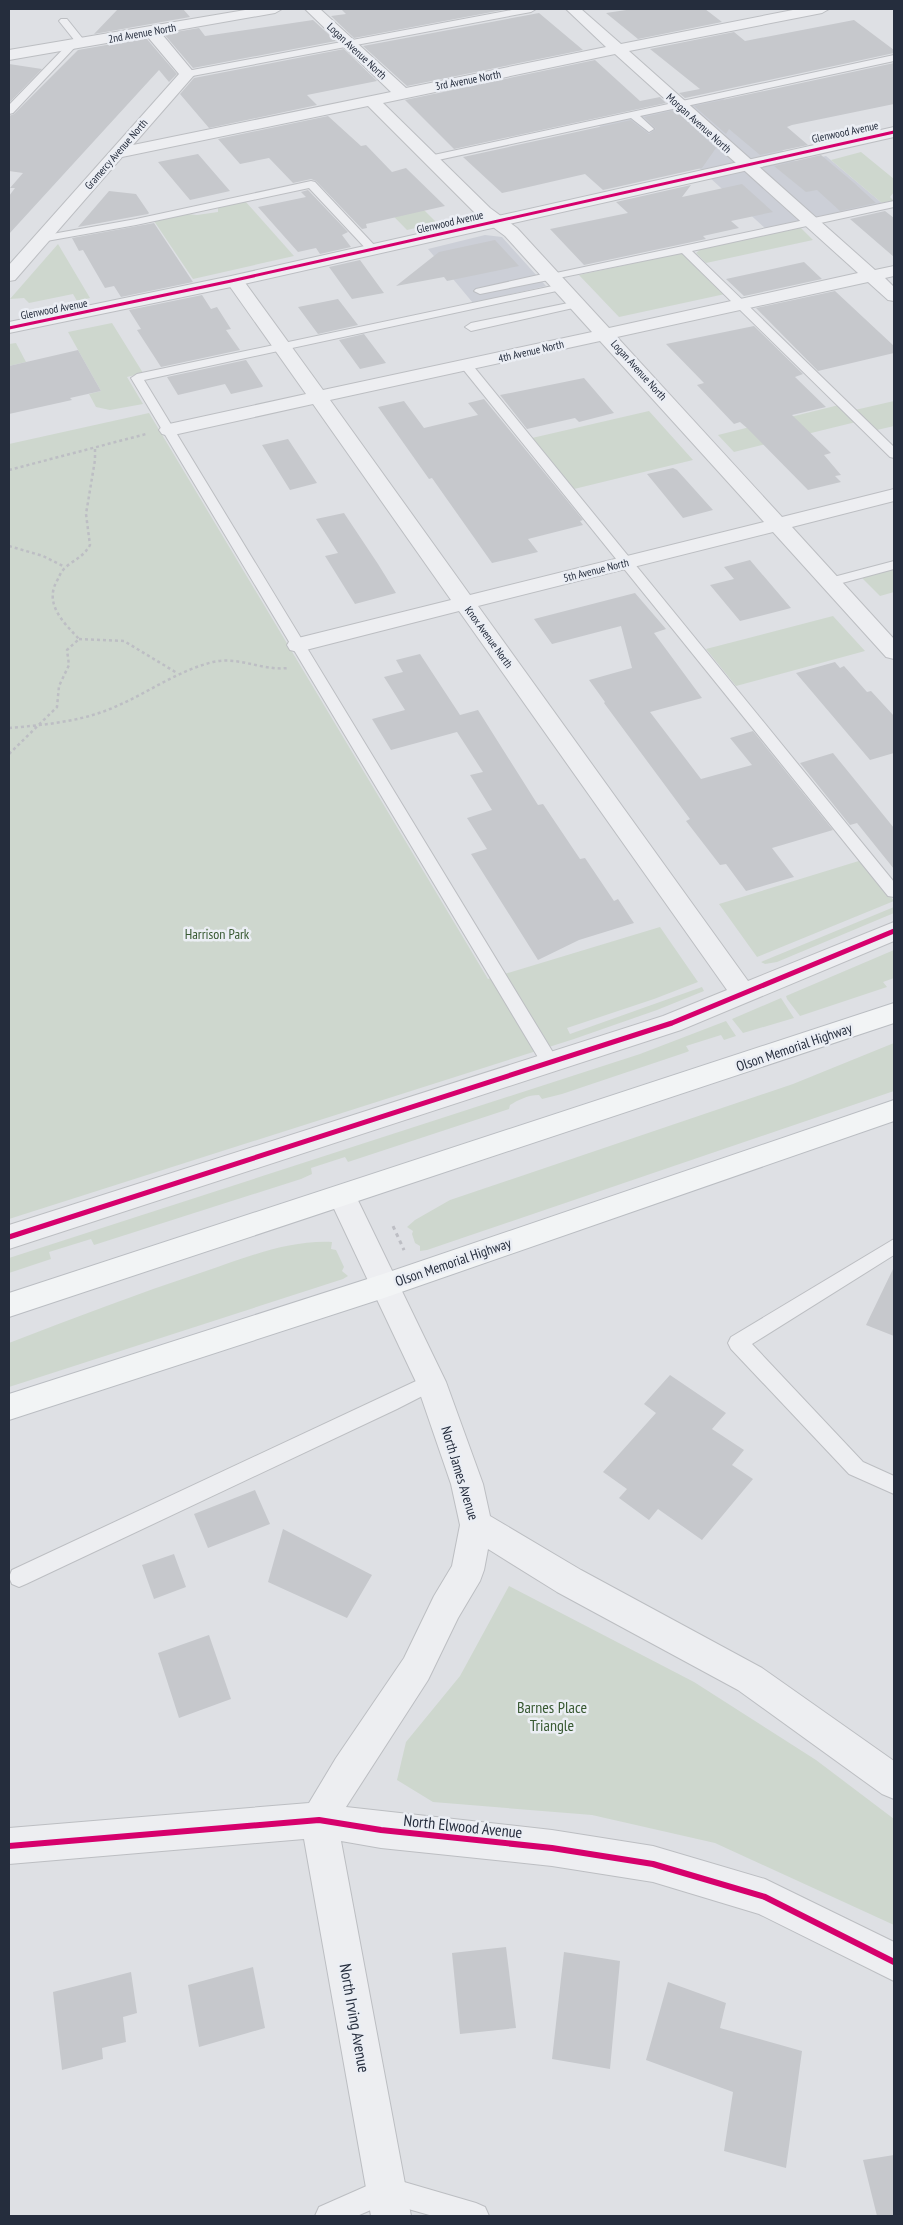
<svg xmlns="http://www.w3.org/2000/svg" width="903" height="2225" font-family="'PT Sans Narrow',sans-serif">
<style>
.built{fill:#cccfd7}
.green{fill:#ced7ce}
.building{fill:#c6c8cc}
.lines{fill:none;stroke-linecap:round;stroke-linejoin:round}
.service-casing{stroke:#bcbec2;stroke-width:2}
.minor-casing{stroke:#bcbec2;stroke-width:2}
.tertiary-casing{stroke:#bcbec2;stroke-width:2}
.primary-casing{stroke:#babdc2;stroke-width:2}
.path-far1{stroke:#bdbec4;stroke-width:2.5;stroke-dasharray:3 3;stroke-linecap:butt}
.path{stroke:#bdbec4;stroke-width:3;stroke-dasharray:4 4;stroke-linecap:butt}
.service{fill:#edeef1;fill-rule:evenodd}
.minor{fill:#edeef1;fill-rule:evenodd}
.tertiary{fill:#edeef1;fill-rule:evenodd}
.primary{fill:#f2f4f5;fill-rule:evenodd}
.cycleway-far2-casing{stroke:#ebeef4;stroke-width:5}
.cycleway-far1-casing{stroke:#ebeef4;stroke-width:8}
.cycleway-casing{stroke:#ebeef4;stroke-width:9}
.cycleway-far2{stroke:#d6006c;stroke-width:3}
.cycleway-far1{stroke:#d6006c;stroke-width:5}
.cycleway{stroke:#d6006c;stroke-width:6}
.labels{text-anchor:middle;stroke-width:5;stroke-linejoin:round;paint-order:stroke}
.far-street-label{font-size:11px;fill:#252d3d;stroke:#ebeef4}
.park-label{font-size:14px;fill:#385932;stroke:#ebeef4}
.street-label{font-size:14px;fill:#252d3d;stroke:#ebeef4}
.near-park-label{font-size:16px;fill:#385932;stroke:#ebeef4}
.near-street-label{font-size:16px;fill:#252d3d;stroke:#ebeef4}
</style>
<rect width="100%" height="100%" fill="#dee0e4"/>
<path class="built" d="M721 97 797 163 826 156 883 204 766 229 697 166 657 175 598 125Z
M485 235 502 237 546 286 473 303 428 249Z"/>
<path class="green" d="M861 152 894 179V192L890 197 894 201 883 204 831 160Z
M386 172 437 223 407 230 357 179Z
M245 201 294 256 193 279 154 221 187 214 197 215 218 212V207Z
M800 227 813 240 706 263 696 253 702 248Z
M58 244 90 298 77 301 73 294 29 303 24 298 10 299Z
M682 253 725 294 619 317 579 275Z
M112 323 143 373 127 377 143 404 110 410 96 407 89 394 101 391 68 332Z
M16 343 26 362 9 366V344Z
M894 401V426L877 430 855 410Z
M839 405 856 422 734 452 718 435Z
M649 411 693 460 574 489 532 438Z
M149 413 488 979 660 927 698 982 654 999 567 1028 570 1034 702 987 704 991 657 1010 574 1039 9 1219V444Z
M894 569V592L880 596 862 578Z
M833 616 865 651 736 686 706 649Z
M862 860 894 901 757 957 719 904Z
M894 907V913L777 962 765 964 761 962Z
M894 950V978L883 982 887 987 800 1016 787 999 786 996Z
M781 998 794 1018 743 1033 732 1019Z
M726 1021 736 1036 724 1040 721 1035 686 1046 689 1051 687 1052 562 1094 542 1099 539 1095C528 1095 518 1100 510 1105L509 1109 348 1162 345 1157 311 1168 312 1174 301 1179 94 1245 91 1239 49 1252 51 1259 9 1273V1258L640 1054Z
M894 1043V1091L427 1250 420 1251V1246L415 1243 412 1234 413 1231 407 1227 415 1220 450 1200 793 1084Z
M332 1242 331 1249 336 1250 344 1267 342 1271 348 1276 343 1279 9 1387V1343C73 1318 137 1294 203 1272 245 1258 287 1240 332 1242Z
M509 1586 694 1682 816 1760 894 1819V1925L715 1843 592 1815 433 1802 397 1780 406 1742 460 1676Z"/>
<path class="building" d="M124 9H183L190 17 94 34 117 10Z
M341 9H508L354 38 331 16 346 14Z
M633 9H705L722 22 638 39 606 13Z
M539 13 583 50 407 86 363 46Z
M313 20 336 41 193 68 164 34 199 28 205 36Z
M854 20 894 50V53L685 98 679 93 700 89 650 49 734 32 745 41Z
M146 38 177 74 169 82 159 70 9 234V196L15 188H10L23 173 9 171V116L14 114 78 50Z
M344 49 377 81 307 95 317 105 209 128 180 94 194 78Z
M595 60 640 101 660 97 666 103 454 149 405 100Z
M894 63V104L792 125 787 127 808 145 760 155 729 129 726 134 694 106Z
M9 64 42 69 9 103Z
M675 110 716 148 702 168 603 190 585 174 502 193 463 157 631 120 649 134 656 129 644 117Z
M328 116 361 146 366 145 392 172 406 168 445 206 366 224 367 228 362 229 316 181 311 179 293 183 269 158 240 164 218 139Z
M198 154 230 191 190 200 158 162Z
M821 155 853 182 876 203 840 211 817 190 806 192 774 166Z
M742 184 773 212 731 221 739 228 703 236 706 239 584 265 550 229 628 213 616 202 691 185 682 197Z
M308 190 348 232 342 235 351 247 320 254 316 248 298 252 258 207 306 197 301 192Z
M109 191 136 194 149 213 148 214 78 227Z
M885 211 894 218V257L850 219Z
M154 223 193 282 121 297 114 286 105 288 83 250 79 251 72 238Z
M495 240 519 266 447 281 444 277 396 286 439 252Z
M360 260 384 293 352 299 329 267Z
M804 262 822 279 744 296 726 279Z
M835 291 894 346V353L818 371 756 308Z
M202 295 211 309 217 307 231 329 226 330 240 350 161 367 137 330 141 329 129 310Z
M338 299 358 325 318 334 298 307Z
M754 326 803 374 795 377 826 407 792 415 831 453 824 455 841 475 835 476 841 482 808 490 747 428 740 422 734 424 697 385 704 383 666 344Z
M364 334 386 363 360 369 339 340Z
M78 350 101 391 70 398 72 400 9 414V366Z
M246 360 263 386 262 387 231 394 225 384 178 395 167 377Z
M584 378 614 413 579 422 575 418 527 429 500 395Z
M484 399 583 520 580 521 583 525 528 539 538 552 492 563 432 478 429 479 378 407 404 401 424 428 478 415 468 403Z
M288 439 317 483 290 490 262 445Z
M673 468 677 470 713 510 683 518 647 474Z
M344 513 378 564 396 593 355 604 325 556 338 553 316 519Z
M750 560 791 608 740 621 710 585 734 579 724 567Z
M635 593 666 629 654 633 702 698 650 712 701 779 752 765 730 738 753 731 833 830 772 848 794 877 746 891 726 864 720 865 686 821 690 819 604 703 605 702 589 680 632 668 621 626 552 644 534 619Z
M420 654 460 715 478 710 538 805 543 804 580 859 585 858 614 901 618 899 634 923 579 940 538 960 471 854 487 849 467 818 492 810 470 775 483 772 457 732 391 750 372 719 405 710 384 677 403 672 396 660Z
M835 662 840 668 844 666 867 692 871 691 894 716V753L870 760 796 673Z
M833 753 894 828V869L857 823 850 825 800 763Z
M894 1267V1336L866 1325Z
M670 1375 726 1413 712 1429 744 1450 732 1465 753 1479 702 1540 658 1509 649 1520 619 1498 627 1489 603 1472 656 1413 644 1404Z
M255 1490 270 1524 208 1548 194 1514Z
M283 1529 372 1575 347 1618 268 1582Z
M174 1554 186 1587 154 1599 142 1565Z
M209 1635 231 1699 179 1718 158 1653Z
M506 1947 516 2028 460 2034 452 1953Z
M564 1952 620 1961 610 2069 552 2059Z
M253 1967 265 2028 199 2047 188 1985Z
M131 1972 137 2013 123 2017 126 2042 102 2048 103 2059 62 2070 53 1992Z
M668 1982 726 2003 720 2028 802 2051 786 2168 724 2151 733 2092 646 2060Z
M894 2155V2216H877L863 2160Z"/>
<g class="lines">
<defs>
<path id="service" d="M517 9H536L531 12 187 77 182 74 187 71Z
M61 19H67L87 44 85 46H79L59 21Z
M69 43 77 45 13 113 9 114V105Z
M894 55V61L640 116 654 129 649 132 631 118 429 162 424 159 429 156Z
M311 181 315 182 377 248V252H369L309 188 136 225 41 242 35 239 41 236 136 219Z
M894 201V207L692 251 894 447V458L890 457 682 253 480 294 474 291 476 289 552 272 556 273Z
M562 284 566 285V289L144 380 557 1059 560 1064 557 1069 551 1070 545 1069 131 378 137 374Z
M578 301 584 304 582 306 471 331 465 327 471 323Z
M466 361 470 362 894 882V897L888 896 462 368 460 365Z
M894 561V569L831 586 824 582 826 579Z
M894 1239V1255L752 1344 863 1462 894 1476V1494L849 1474 731 1349 728 1343 731 1337Z
M431 1374 438 1376 441 1382 438 1388 397 1409 26 1584 19 1587 12 1584 9 1577 12 1570Z
M387 2177 476 2203 485 2207 489 2216H433L387 2203 357 2216H315L319 2207Z"/>
<path id="minor" d="M251 9H282L275 13 161 33 195 74 133 145 391 92 305 9H320L406 88 606 47 566 9H581L621 44 798 9H829L822 13 629 51 875 270 894 266V276L885 278 894 287V301L888 300 868 282 617 337 782 517 894 489V501L792 527 894 639V659L886 657 773 532 478 606 748 981 894 922V941L681 1030 9 1249V1225L663 1016 727 990 459 611 298 652 290 650 287 645 290 640 451 600 313 404 169 436 162 434 159 430 162 426 169 424 306 394 226 281 229 277H241L323 390 592 332 505 236 478 216 368 106 122 157 15 280 9 281V265L179 74 147 36 9 60V50ZM615 54 858 273 609 328 517 228 490 208 383 103ZM600 341 764 522 470 595 330 400Z
M342 1185 352 1188 446 1382 483 1484 490 1516 581 1570 762 1668 894 1761V1799L882 1794 738 1690 557 1592 488 1549 484 1570 480 1581 458 1618 428 1680 346 1807 552 1830 653 1846 765 1879 894 1942V1981L759 1914 653 1882 552 1866 381 1848 341 1841 411 2216H371L304 1839 9 1864V1828L309 1803 336 1758 404 1658 434 1596 452 1566 460 1525 451 1484 416 1382 328 1196 332 1188Z"/>
<path id="tertiary" d="M894 127V137L231 287 9 333V322L231 276Z"/>
<path id="primary" d="M894 1003V1023L9 1317V1293Z
M894 1100V1121L384 1298 9 1420V1394L383 1274Z"/>
</defs>
<use href="#service" class="service-casing"/>
<use href="#minor" class="minor-casing"/>
<use href="#tertiary" class="tertiary-casing"/>
<use href="#primary" class="primary-casing"/>
<path class="path-far1" d="M9 470 146 434
M9 546 43 556 65 567
M79 639 124 641 177 673
M9 728C43 725 78 722 110 709 145 695 176 671 213 662 239 656 262 671 288 668
M9 754 57 707 59 686 69 665 67 650 79 639C63 622 43 603 58 579 60 574 63 569 67 566 76 559 84 556 90 545L86 514 95 460V446"/>
<path class="path" d="M393 1226 404 1250"/>
<use href="#service" class="service"/>
<use href="#minor" class="minor"/>
<use href="#tertiary" class="tertiary"/>
<use href="#primary" class="primary"/>
<defs>
<path id="cycleway-far2" d="M9 328 231 281 894 132"/>
<path id="cycleway-far1" d="M9 1237 672 1023 894 931"/>
<path id="cycleway" d="M9 1846 319 1820 381 1830 552 1848 653 1864 765 1897 894 1962"/>
</defs>
<use href="#cycleway-far2" class="cycleway-far2-casing"/>
<use href="#cycleway-far1" class="cycleway-far1-casing"/>
<use href="#cycleway" class="cycleway-casing"/>
<use href="#cycleway-far2" class="cycleway-far2"/>
<use href="#cycleway-far1" class="cycleway-far1"/>
<use href="#cycleway" class="cycleway"/>
</g>
<g class="labels">
<g class="far-street-label">
<text transform="translate(142 33) rotate(-10)" y="4">2nd Avenue North</text>
<text transform="translate(357 51) rotate(43)" y="4">Logan Avenue North</text>
<text transform="translate(468 80) rotate(-11)" y="4">3rd Avenue North</text>
<text transform="translate(699 123) rotate(42)" y="4">Morgan Avenue North</text>
<text transform="translate(845 132) rotate(-12)" y="4">Glenwood Avenue</text>
<text transform="translate(116 154) rotate(-49)" y="4">Gramercy Avenue North</text>
<text transform="translate(450 222) rotate(-13)" y="4">Glenwood Avenue</text>
<text transform="translate(54 309) rotate(-11)" y="4">Glenwood Avenue</text>
<text transform="translate(531 351) rotate(-13)" y="4">4th Avenue North</text>
<text transform="translate(639 370) rotate(48)" y="4">Logan Avenue North</text>
<text transform="translate(596 570) rotate(-14)" y="4">5th Avenue North</text>
<text transform="translate(489 637) rotate(54)" y="4">Knox Avenue North</text>
</g>
<g class="park-label">
<text x="217" y="939">Harrison Park</text>
</g>
<g class="street-label">
<text transform="translate(794 1047) rotate(-19)" y="5">Olson Memorial Highway</text>
<text transform="translate(453 1262) rotate(-19)" y="5">Olson Memorial Highway</text>
<text transform="translate(460 1473) rotate(73)" y="5">North James Avenue</text>
</g>
<g class="near-park-label">
<text x="552" y="1713">Barnes Place<tspan x="552" dy="18">Triangle</tspan></text>
</g>
<g class="near-street-label">
<text transform="translate(463 1826) rotate(6)" y="6">North Elwood Avenue</text>
<text transform="translate(355 2018) rotate(80)" y="6">North Irving Avenue</text>
</g>
</g>
<rect width="903" height="2225" fill="none" stroke="#252d3d" stroke-width="20"/>
</svg>
